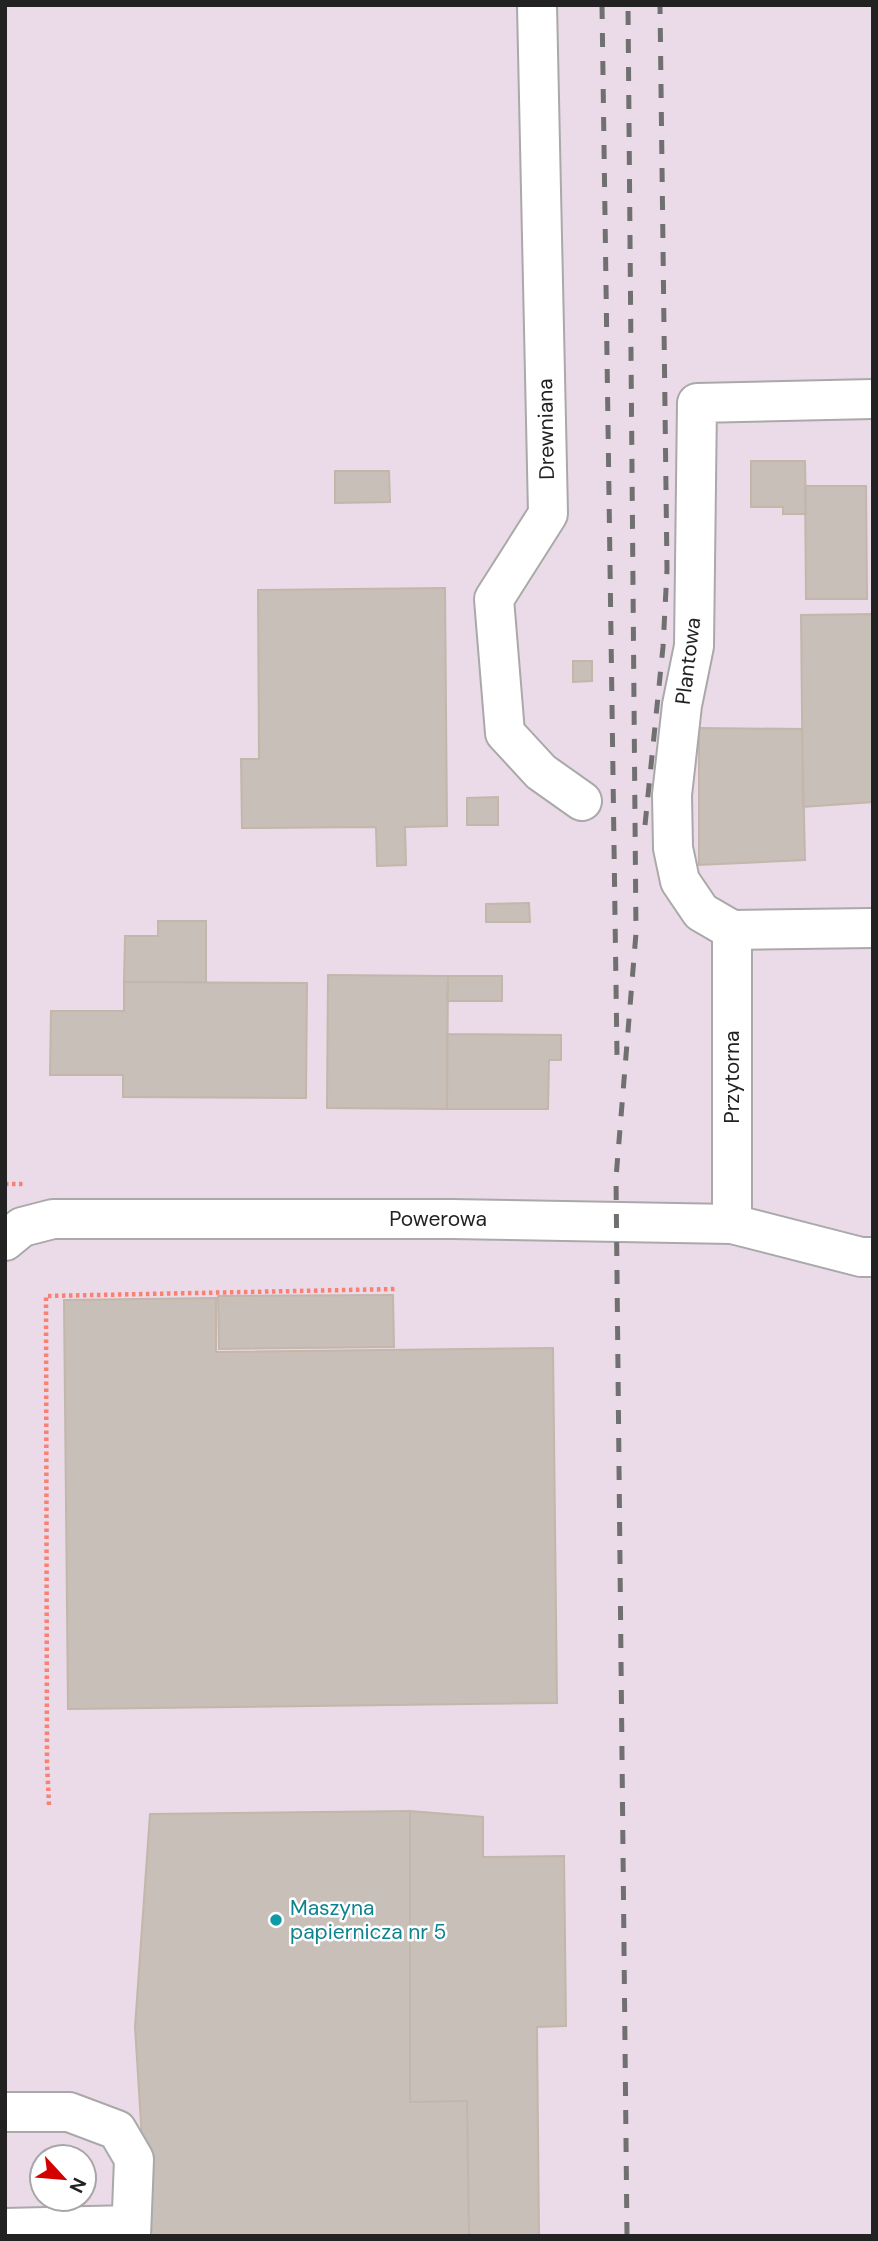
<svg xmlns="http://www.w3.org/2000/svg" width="878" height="2241" font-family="'DM Sans',sans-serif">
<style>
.industrial{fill:#ebdbe8;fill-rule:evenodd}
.building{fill:#c7bfb8;stroke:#c4b6ab;stroke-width:2}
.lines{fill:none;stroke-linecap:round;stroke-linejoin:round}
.minor-casing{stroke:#a9a9a9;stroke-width:42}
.path{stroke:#fa8072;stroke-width:4.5;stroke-dasharray:3.5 3.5;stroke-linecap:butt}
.minor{stroke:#fff;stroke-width:38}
.rail{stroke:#707070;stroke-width:5;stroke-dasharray:14 14;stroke-linecap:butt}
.culture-dot{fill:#0f9aa8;stroke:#fff;stroke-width:2.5}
.labels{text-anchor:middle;stroke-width:5;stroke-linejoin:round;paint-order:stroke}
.street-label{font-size:21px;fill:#222;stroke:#fff}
.culture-label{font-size:21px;fill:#0d838f;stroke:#fff;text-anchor:start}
</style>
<rect width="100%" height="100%" fill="#f2efe9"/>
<path class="industrial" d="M5 5H873V2236H5ZM42 2157H84V2199H42Z"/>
<path class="building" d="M751 461H805L806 514H783V507H751Z
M335 471H389L390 502 335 503Z
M805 486H866L867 599H806Z
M445 588 447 826 405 827 406 865 377 866 376 827 242 828 241 759H259L258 590Z
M873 614V802L803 807 801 615Z
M573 661H592V681L573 682Z
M699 728 802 729 805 860 699 865Z
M498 797V825H467V798Z
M529 903 530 922H486V904Z
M158 921H206V982H124L125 936H158Z
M328 975 448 976 447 1109 327 1108Z
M448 976H502V1001H447Z
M124 982 307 983 306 1098 123 1097V1075H50L51 1011H124Z
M447 1034 561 1035V1060H549L548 1109H447Z
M393 1295 394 1347 219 1349 218 1296Z
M216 1298V1352L553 1348 557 1703 68 1709 64 1300Z
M410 1811 483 1817V1857L564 1856 566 2026 537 2027 539 2236H469L467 2101 410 2102Z
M410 1811V2102L467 2101 469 2236H148L135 2027 150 1814Z"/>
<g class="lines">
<defs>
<path id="minor" d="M537 5 548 514 494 599 505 733 541 772 582 801
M873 399 697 403 694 646 682 705 672 795 673 848 680 881 701 912 732 930 873 928
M732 1224V930
M5 1241 22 1227 53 1219H452L732 1224 861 1257H873
M5 2112H69L117 2130 134 2159 131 2236
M5 2228 131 2225"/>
</defs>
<use href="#minor" class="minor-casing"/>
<path class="path" d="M5 1184H26
M49 1805 47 1763 46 1296 396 1289"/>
<use href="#minor" class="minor"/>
<path class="rail" d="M602 5 617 1055
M645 825 663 647 667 570 660 5
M627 2236 616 1178 636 933 628 5"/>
</g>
<circle class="culture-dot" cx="276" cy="1920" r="7"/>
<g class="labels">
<g class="street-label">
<text transform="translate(546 429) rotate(-91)" y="7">Drewniana</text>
<text transform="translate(688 661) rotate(-83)" y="7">Plantowa</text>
<text transform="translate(732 1077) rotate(-90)" y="7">Przytorna</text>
<text x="438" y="1226">Powerowa</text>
</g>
<g class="culture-label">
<text x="290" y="1915">Maszyna<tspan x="290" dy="24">papiernicza nr 5</tspan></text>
</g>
</g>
<rect width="878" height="2241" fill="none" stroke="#222222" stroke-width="14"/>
<g transform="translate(63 2178) rotate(116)"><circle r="33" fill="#ffffff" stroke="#a7a7a7" stroke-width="2"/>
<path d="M0-5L12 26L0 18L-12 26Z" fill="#d40000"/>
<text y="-10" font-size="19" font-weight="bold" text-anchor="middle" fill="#222222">N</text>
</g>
</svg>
